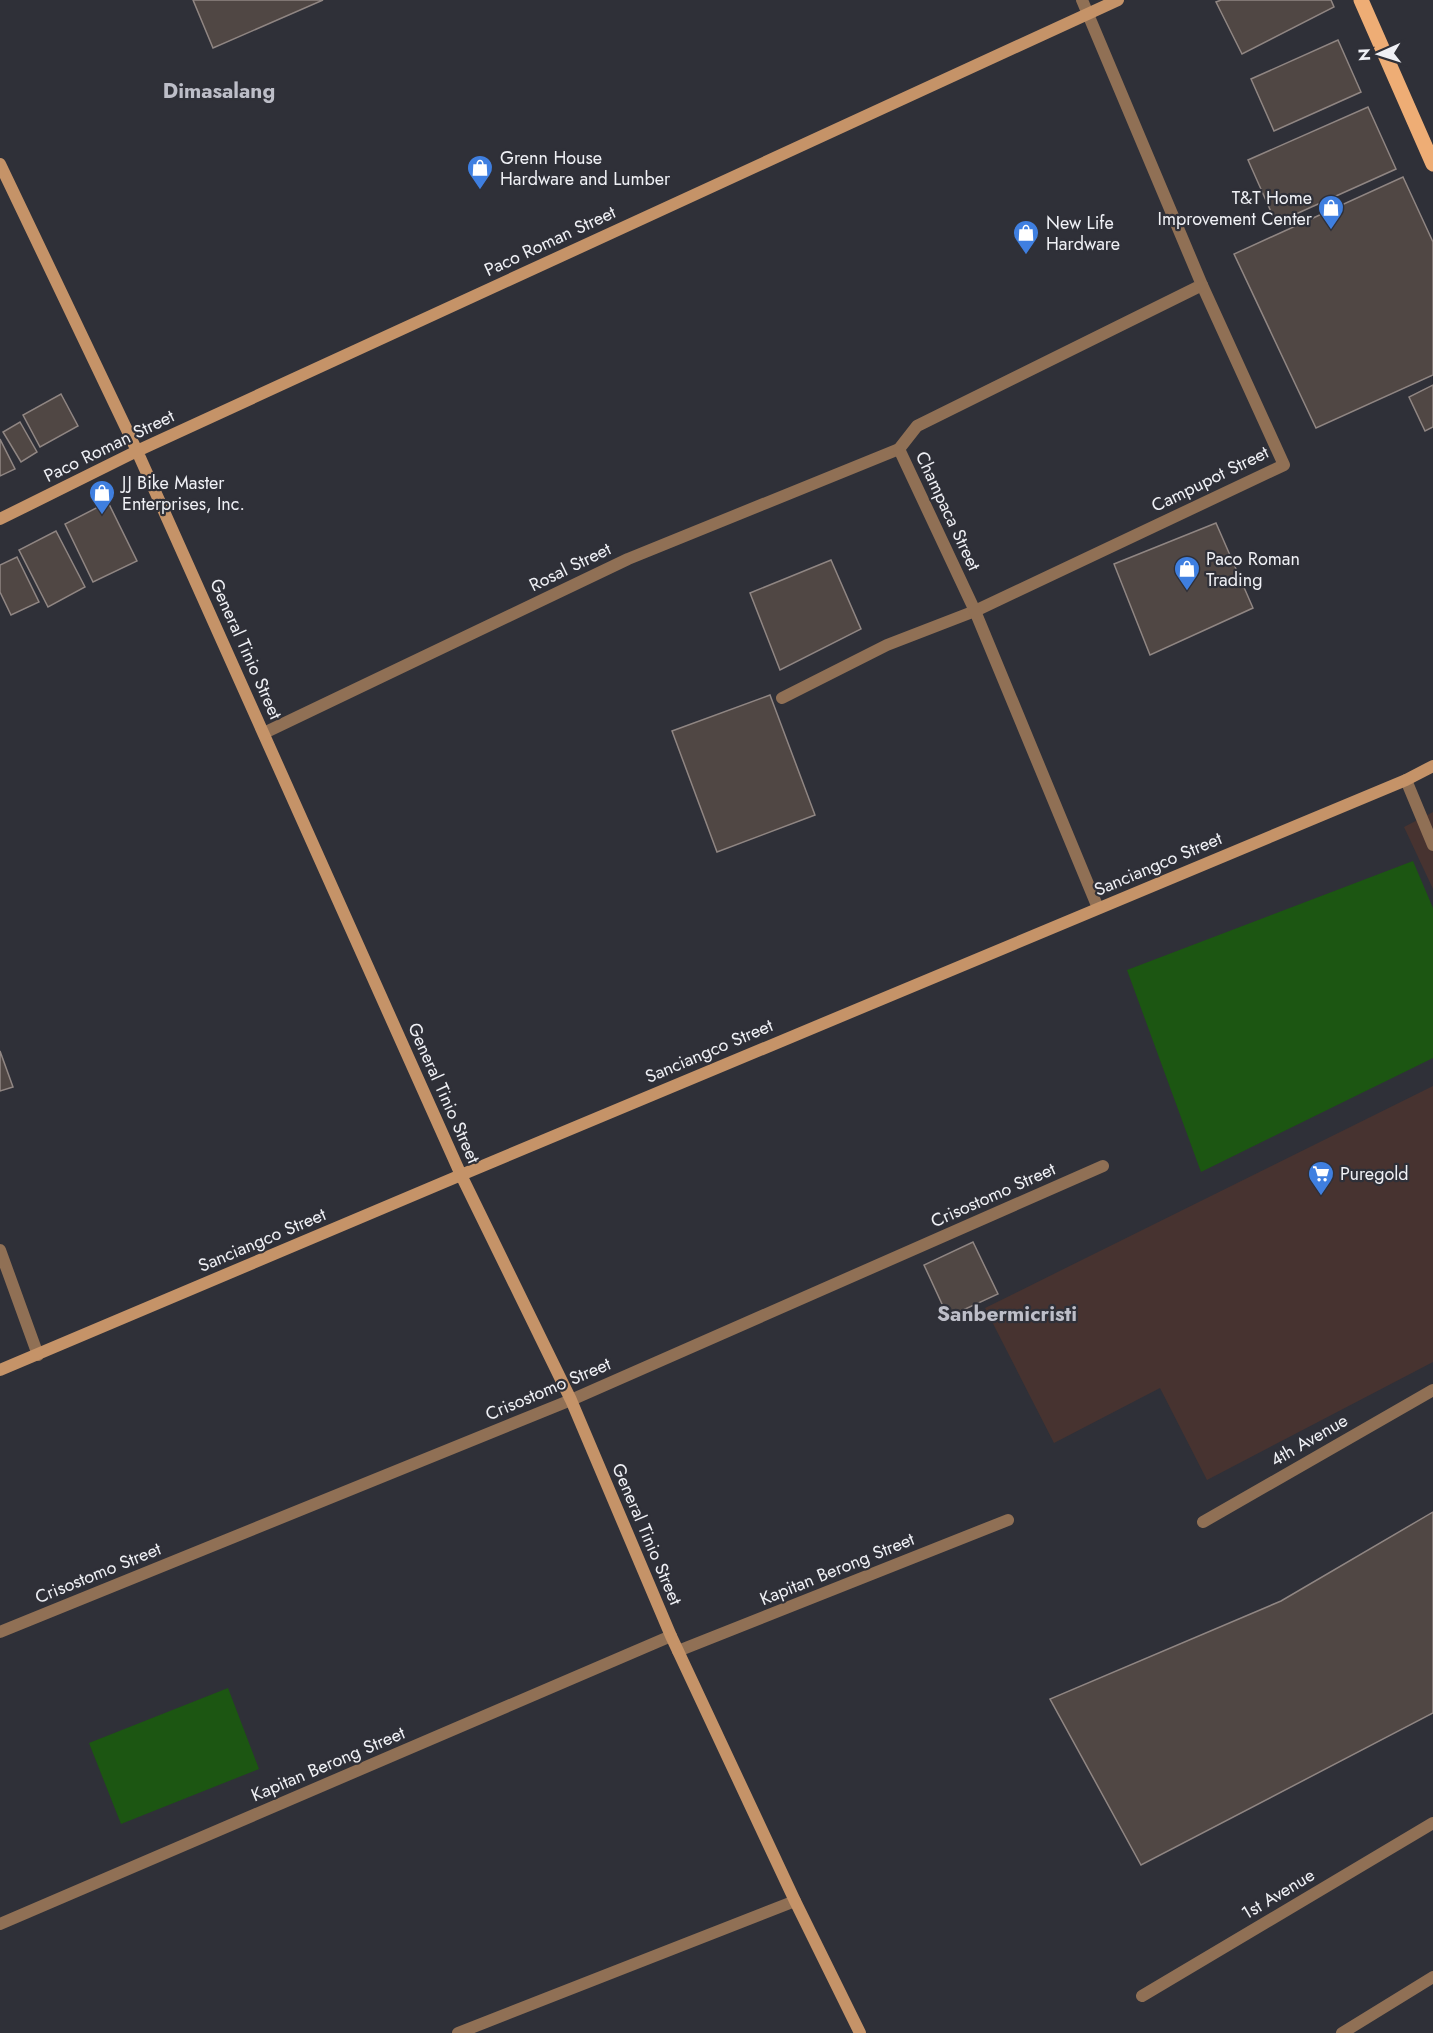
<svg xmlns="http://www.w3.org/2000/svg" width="1433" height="2033" font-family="Jost,sans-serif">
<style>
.commercial{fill:#473330}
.green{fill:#1c5612}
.building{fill:#504744;stroke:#908683;stroke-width:1.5}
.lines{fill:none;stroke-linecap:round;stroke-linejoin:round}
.lane{stroke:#907055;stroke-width:12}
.street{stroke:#907055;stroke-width:12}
.secondary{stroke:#c59368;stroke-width:12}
.primary{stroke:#eead75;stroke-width:15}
.labels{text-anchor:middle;stroke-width:4.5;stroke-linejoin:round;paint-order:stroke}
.poi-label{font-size:18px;fill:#eff0f5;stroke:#2f3038;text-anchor:start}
.street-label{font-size:18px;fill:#eff0f5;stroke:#2f3038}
.quarter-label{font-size:21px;font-weight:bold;fill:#bdbec8;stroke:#2f3038}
</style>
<rect width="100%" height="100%" fill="#2f3038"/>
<path class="commercial" d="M1433 812V889L1404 827Z
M1433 1086V1362L1207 1480 1160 1388 1054 1443 985 1308Z"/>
<path class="green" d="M1413 861 1433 908V1058L1201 1172 1127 970Z
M228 1688 259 1769 121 1824 89 1743Z"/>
<path class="building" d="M193 0H323L213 48Z
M1221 0H1331L1334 7 1242 54 1216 2Z
M1338 40 1361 92 1274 131 1251 79Z
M1368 107 1396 169 1276 223 1248 160Z
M1403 177 1433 242V375L1316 428 1234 254Z
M1433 385V427L1425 431 1409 397Z
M61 394 78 426 40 447 23 415Z
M20 422 37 452 21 462 3 432Z
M0 439 15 469 0 476Z
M108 502 137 561 93 582 65 524Z
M1216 523 1253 608 1150 655 1114 564Z
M56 531 85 587 48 607 19 550Z
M17 557 39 602 11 615 0 592V565Z
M831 560 861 629 780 670 750 593Z
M770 695 815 815 717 852 672 731Z
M0 1051 13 1087 0 1091Z
M973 1242 998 1294 948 1317 924 1265Z
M1433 1512V1713L1141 1865 1050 1699 1281 1601Z"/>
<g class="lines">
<path class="lane" d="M782 698 887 645 975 611 1284 465 1202 285
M264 733 628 559 899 449
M1406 780 1433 845
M0 1250 38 1355"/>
<path class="street" d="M1082 0 1202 285 917 426 899 449 975 611 1098 908
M1203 1522 1433 1390
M0 1632 571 1400 1103 1166
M678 1651 1008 1520
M0 1924 671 1636
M1142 1996 1433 1823
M458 2033 795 1901
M1342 2033 1433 1977"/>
<path class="secondary" d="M0 164 137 451 461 1175 571 1400 671 1636 795 1901 860 2033
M0 519 137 451 1118 0
M0 1370 461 1175 1406 780 1433 766"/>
<path class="primary" d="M1361 0 1433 164"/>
</g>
<defs>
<symbol id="shop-pin" viewBox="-11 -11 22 30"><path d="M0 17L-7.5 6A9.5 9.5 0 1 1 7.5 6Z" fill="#3f7fe0" stroke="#2f3038"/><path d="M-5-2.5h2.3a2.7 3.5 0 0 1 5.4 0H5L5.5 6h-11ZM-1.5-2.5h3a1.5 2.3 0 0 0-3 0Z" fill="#fff"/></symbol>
<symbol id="supermarket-pin" viewBox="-11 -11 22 30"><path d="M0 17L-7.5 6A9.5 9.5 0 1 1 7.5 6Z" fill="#3f7fe0" stroke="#2f3038"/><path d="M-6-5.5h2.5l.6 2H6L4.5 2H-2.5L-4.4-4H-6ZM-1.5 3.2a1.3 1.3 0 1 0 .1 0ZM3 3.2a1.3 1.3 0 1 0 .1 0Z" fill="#fff"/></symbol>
</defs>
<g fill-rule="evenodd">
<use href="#shop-pin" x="465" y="153" width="30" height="40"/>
<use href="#shop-pin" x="1316" y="193" width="30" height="40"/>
<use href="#shop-pin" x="1011" y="218" width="30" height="40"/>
<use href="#shop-pin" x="87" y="478" width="30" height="40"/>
<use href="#shop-pin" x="1172" y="554" width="30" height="40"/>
<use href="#supermarket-pin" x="1306" y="1159" width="30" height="40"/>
</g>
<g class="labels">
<g class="poi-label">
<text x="500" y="164">Grenn House<tspan x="500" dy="21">Hardware and Lumber</tspan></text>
<text x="1312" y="204" text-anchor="end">T&amp;T Home<tspan x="1312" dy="21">Improvement Center</tspan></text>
<text x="1046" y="229">New Life<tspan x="1046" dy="21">Hardware</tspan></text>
<text x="122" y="489">JJ Bike Master<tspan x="122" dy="21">Enterprises, Inc.</tspan></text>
<text x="1206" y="565">Paco Roman<tspan x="1206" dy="21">Trading</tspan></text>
<text x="1340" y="1180">Puregold</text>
</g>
<g class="street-label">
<text transform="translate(550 241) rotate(-25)" y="6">Paco Roman Street</text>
<text transform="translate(109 446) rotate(-26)" y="6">Paco Roman Street</text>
<text transform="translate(1210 479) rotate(-26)" y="6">Campupot Street</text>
<text transform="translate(948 511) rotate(65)" y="6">Champaca Street</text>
<text transform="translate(570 567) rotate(-26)" y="6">Rosal Street</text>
<text transform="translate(246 649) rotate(66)" y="6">General Tinio Street</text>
<text transform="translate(1158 864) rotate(-23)" y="6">Sanciangco Street</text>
<text transform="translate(709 1051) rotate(-23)" y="6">Sanciangco Street</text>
<text transform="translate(444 1093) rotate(66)" y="6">General Tinio Street</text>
<text transform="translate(993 1195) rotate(-24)" y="6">Crisostomo Street</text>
<text transform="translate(262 1240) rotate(-23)" y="6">Sanciangco Street</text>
<text transform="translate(548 1389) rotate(-23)" y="6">Crisostomo Street</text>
<text transform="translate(1309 1440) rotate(-30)" y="6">4th Avenue</text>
<text transform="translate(647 1534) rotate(67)" y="6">General Tinio Street</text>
<text transform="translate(837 1569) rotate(-22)" y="6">Kapitan Berong Street</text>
<text transform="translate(98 1573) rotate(-22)" y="6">Crisostomo Street</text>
<text transform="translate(328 1764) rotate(-23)" y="6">Kapitan Berong Street</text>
<text transform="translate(1278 1894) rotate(-31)" y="6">1st Avenue</text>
</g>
<g class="quarter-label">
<text x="219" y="98">Dimasalang</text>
<text x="1007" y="1321">Sanbermicristi</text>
</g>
</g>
<g transform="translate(1379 54) rotate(267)" stroke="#2f3038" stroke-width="4.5" paint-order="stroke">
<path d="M0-4.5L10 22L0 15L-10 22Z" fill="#eff0f5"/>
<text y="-9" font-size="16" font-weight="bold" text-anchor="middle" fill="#eff0f5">N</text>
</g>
</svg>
